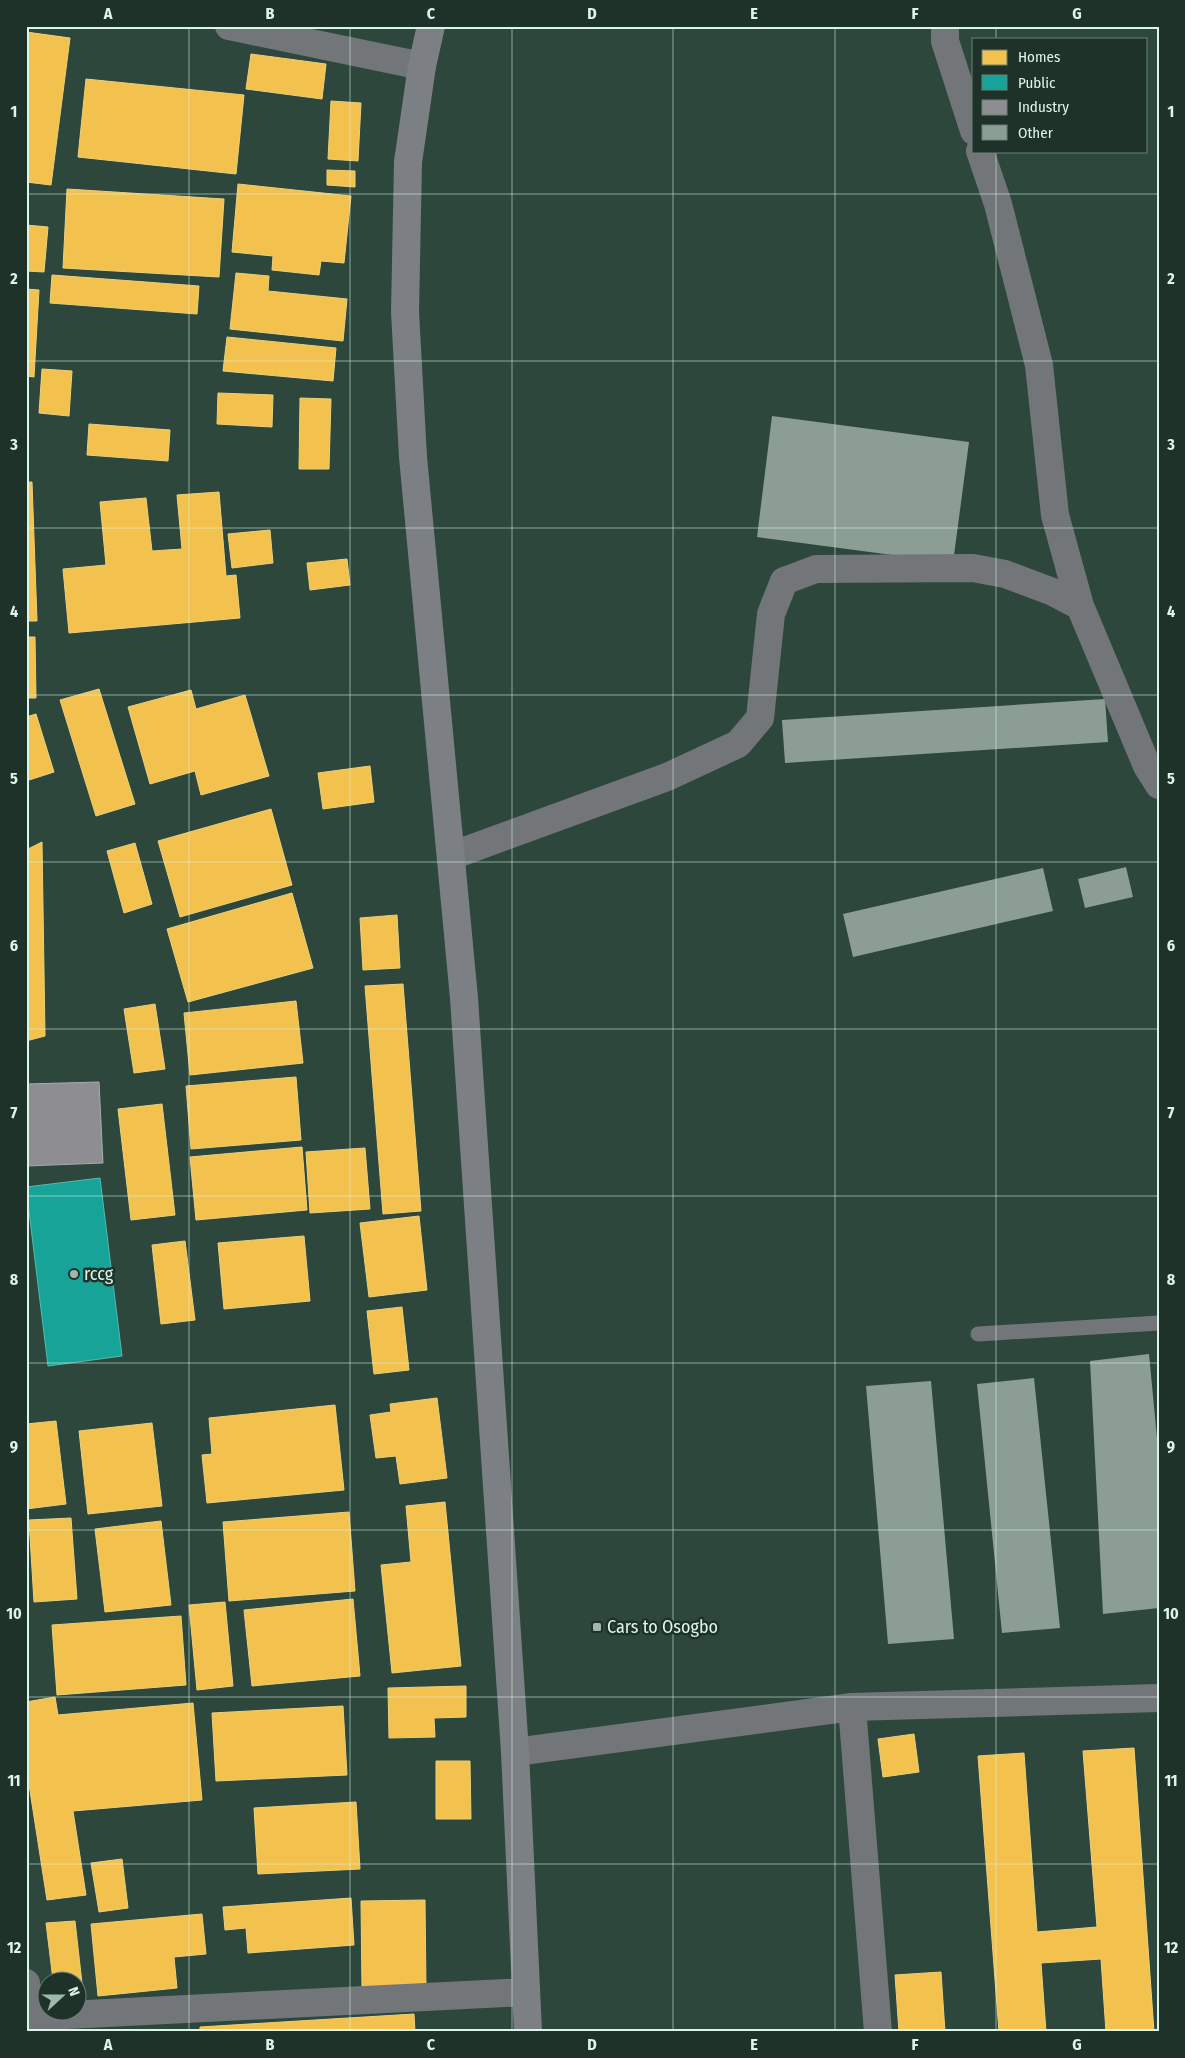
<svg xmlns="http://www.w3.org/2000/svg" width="1185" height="2058" font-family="'Fira Sans Condensed',sans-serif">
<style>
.homes{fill:#f2c14e;stroke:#ebd17c}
.public{fill:#17a398;stroke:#52bcb0}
.industry{fill:#8d8d92;stroke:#a5acac}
.building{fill:#8c9e93}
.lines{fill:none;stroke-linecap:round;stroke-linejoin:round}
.lane{stroke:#727679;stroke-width:15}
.street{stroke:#727679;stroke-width:28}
.secondary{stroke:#7c8085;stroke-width:28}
.grid{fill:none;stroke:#dcf5e9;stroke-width:1;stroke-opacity:0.55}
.poi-dot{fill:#9fb8ad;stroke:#1e322a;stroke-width:2}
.labels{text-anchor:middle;stroke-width:5;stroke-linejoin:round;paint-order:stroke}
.poi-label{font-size:18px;fill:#dcf5e9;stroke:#1e322a;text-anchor:start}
.neatline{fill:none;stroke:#dcf5e9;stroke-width:2}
.grid-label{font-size:16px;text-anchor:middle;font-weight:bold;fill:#dcf5e9}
</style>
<rect width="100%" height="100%" fill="#2d473d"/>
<path class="homes" d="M26 32 70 38 51 185 26 182Z
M251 54 326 64 322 99 246 89Z
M86 79 244 95 236 174 78 157Z
M331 101 361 103 358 161 328 159Z
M327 170 355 171V187L327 185Z
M238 184 351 196 344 263 321 261 319 275 272 270 273 256 232 252Z
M67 189 224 199 219 277 63 268Z
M26 225 48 227 44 272 26 271Z
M236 273 269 276 268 291 347 299 343 341 230 329Z
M52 275 199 286 197 314 50 303Z
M26 289 39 290 34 377 26 376Z
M227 337 336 348 333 381 223 371Z
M42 369 72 371 69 416 39 413Z
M218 393 273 395 272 427 217 424Z
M300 398 331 399 329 469H299Z
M89 424 170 430 168 461 87 455Z
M26 482H32L37 621H26Z
M219 492 226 576 236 575 240 618 69 633 63 569 106 565 100 502 146 498 152 551 182 549 177 495Z
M270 530 273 563 232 568 228 534Z
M347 559 350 585 310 590 307 563Z
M26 637H35L36 698H26Z
M99 689 135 804 96 816 60 700Z
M191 690 196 709 245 695 269 776 201 795 195 771 150 784 128 707Z
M36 714 54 772 26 781V717Z
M370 766 374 802 323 809 318 773Z
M271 809 292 885 180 917 158 841Z
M42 842 45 1036 26 1041V850Z
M135 843 152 904 124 913 107 851Z
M292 893 313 968 188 1002 167 929Z
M397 915 400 968 363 970 360 918Z
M403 984 421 1211 383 1214 365 986Z
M296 1001 303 1063 190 1075 184 1013Z
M155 1004 165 1069 134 1073 124 1009Z
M296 1077 301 1140 191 1149 186 1086Z
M162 1104 175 1215 131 1220 118 1109Z
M302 1147 307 1210 196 1220 190 1157Z
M365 1148 370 1209 310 1213 306 1152Z
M419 1216 427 1290 369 1297 360 1223Z
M304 1236 310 1301 224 1309 218 1243Z
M185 1241 195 1320 161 1324 152 1245Z
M402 1307 409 1370 374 1374 367 1311Z
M437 1398 447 1478 400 1484 396 1456 376 1458 370 1415 391 1412 390 1404Z
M335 1405 344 1490 207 1503 202 1455 212 1454 209 1418Z
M56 1421 66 1504 26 1509V1424Z
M152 1423 162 1506 88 1514 79 1431Z
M445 1502 461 1666 392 1673 381 1565 411 1562 406 1506Z
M349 1512 355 1591 229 1601 223 1522Z
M71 1518 77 1599 34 1602 29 1520Z
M161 1521 171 1605 105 1612 95 1529Z
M353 1599 360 1676 252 1686 244 1610Z
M225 1602 233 1686 197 1690 189 1605Z
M181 1616 186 1685 57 1695 52 1625Z
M466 1686V1717L434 1718 435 1737 389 1738 388 1688Z
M55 1697 58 1715 193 1703 202 1800 73 1811 86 1895 47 1900 26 1765V1702Z
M343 1706 347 1775 216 1781 212 1713Z
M914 1734 919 1772 883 1777 878 1739Z
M1134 1748 1154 2032H1106L1101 1959 1041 1963 1046 2032H999L978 1756 1024 1753 1037 1932 1097 1927 1083 1751Z
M436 1761H470L471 1819H436Z
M356 1802 360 1869 258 1874 254 1808Z
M122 1859 128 1908 99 1912 91 1863Z
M351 1898 354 1945 248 1953 246 1928 225 1930 223 1907Z
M425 1900 426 1989H362L361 1901Z
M202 1914 206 1954 174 1957 177 1988 98 1996 91 1924Z
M75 1921 84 2001 78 2002V1980H53L46 1923Z
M941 1972 945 2032H899L895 1975Z
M414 2014 415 2032H200V2027Z"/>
<path class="public" d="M100 1178 122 1356 48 1366 26 1187Z"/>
<path class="industry" d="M99 1082 103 1163 26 1166V1084Z"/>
<path class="building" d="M772 416 969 442 953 563 757 537Z
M1105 699 1108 742 785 763 782 720Z
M1126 867 1133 897 1085 908 1078 879Z
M1043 868 1053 911 853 957 843 914Z
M1149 1354 1159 1459V1608L1103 1614 1090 1361Z
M1034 1378 1060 1628 1002 1633 977 1384Z
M931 1381 954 1639 888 1644 866 1386Z"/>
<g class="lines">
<path class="lane" d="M978 1334 1159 1323"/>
<path class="street" d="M229 26 422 66
M945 26V41L974 131
M980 151 998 204 1039 365 1055 515 1080 606 1147 766 1159 785
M451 856 667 777 738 744 760 718 771 614 784 581 816 569 973 568 1005 574 1053 592 1080 606
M852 1707 878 2032
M515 1752 852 1707 1159 1698
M26 1983 27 2032
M27 2017 526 1992"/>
<path class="secondary" d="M431 26 422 66 408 162 405 312 413 457 464 998 515 1752 528 2032"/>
</g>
<path class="grid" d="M189 26V2032M350 26V2032M512 26V2032M673 26V2032M835 26V2032M996 26V39M996 151V2032M26 194H1159M26 361H1159M26 528H1159M26 695H1159M26 862H1159M26 1029H1159M26 1196H1159M26 1363H1159M26 1530H1159M26 1697H1159M26 1864H1159"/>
<g class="poi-dot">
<circle cx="74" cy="1274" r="5"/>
<rect x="592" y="1622" width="10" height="10" rx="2.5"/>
</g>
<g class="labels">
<g class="poi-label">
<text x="84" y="1280">rccg</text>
<text x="607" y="1633">Cars to Osogbo</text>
</g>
</g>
<rect width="1185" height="2058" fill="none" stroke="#1e322a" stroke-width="55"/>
<rect x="972" y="38" width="175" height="115" fill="#1e322a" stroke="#6a8076"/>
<rect x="982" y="50" width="25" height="15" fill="#f2c14e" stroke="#6a8076"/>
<text x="1018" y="62" font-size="15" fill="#dcf5e9">Homes</text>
<rect x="982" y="75" width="25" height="15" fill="#17a398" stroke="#6a8076"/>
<text x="1018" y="88" font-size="15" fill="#dcf5e9">Public</text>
<rect x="982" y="100" width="25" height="15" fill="#8d8d92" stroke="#6a8076"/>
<text x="1018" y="112" font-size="15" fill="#dcf5e9">Industry</text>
<rect x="982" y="125" width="25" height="15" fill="#8c9e93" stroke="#6a8076"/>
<text x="1018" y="138" font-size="15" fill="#dcf5e9">Other</text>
<g transform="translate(62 1996) rotate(69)"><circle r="24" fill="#1e322a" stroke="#6a8076"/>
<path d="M0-4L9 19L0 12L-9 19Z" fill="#9fb8ad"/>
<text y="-8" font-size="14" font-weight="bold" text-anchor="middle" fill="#dcf5e9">N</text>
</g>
<rect x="28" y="28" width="1130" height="2002" class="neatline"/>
<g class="grid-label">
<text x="108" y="19">A</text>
<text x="270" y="19">B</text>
<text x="431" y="19">C</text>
<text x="592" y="19">D</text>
<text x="754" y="19">E</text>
<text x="915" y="19">F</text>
<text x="1077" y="19">G</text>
<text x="14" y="117">1</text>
<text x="1171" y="117">1</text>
<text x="14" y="284">2</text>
<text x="1171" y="284">2</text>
<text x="14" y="450">3</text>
<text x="1171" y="450">3</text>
<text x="14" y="617">4</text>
<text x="1171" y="617">4</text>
<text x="14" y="784">5</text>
<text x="1171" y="784">5</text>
<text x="14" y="951">6</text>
<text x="1171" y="951">6</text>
<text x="14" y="1118">7</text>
<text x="1171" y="1118">7</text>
<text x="14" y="1285">8</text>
<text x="1171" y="1285">8</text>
<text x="14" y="1452">9</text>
<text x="1171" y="1452">9</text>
<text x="14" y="1619">10</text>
<text x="1171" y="1619">10</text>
<text x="14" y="1786">11</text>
<text x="1171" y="1786">11</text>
<text x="14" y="1953">12</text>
<text x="1171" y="1953">12</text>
<text x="108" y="2050">A</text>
<text x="270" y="2050">B</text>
<text x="431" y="2050">C</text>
<text x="592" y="2050">D</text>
<text x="754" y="2050">E</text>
<text x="915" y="2050">F</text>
<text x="1077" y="2050">G</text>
</g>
</svg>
